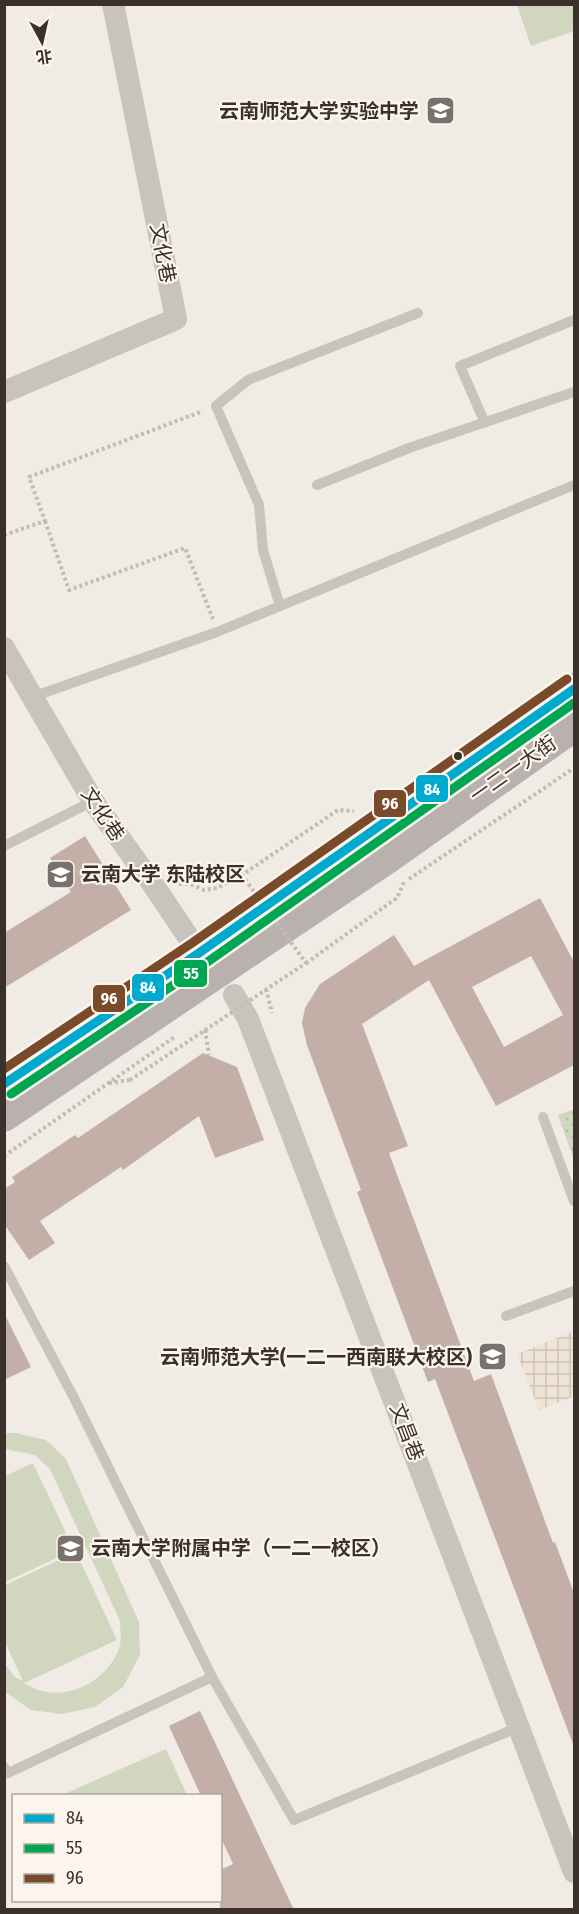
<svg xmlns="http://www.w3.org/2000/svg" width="579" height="1914" font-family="'Fira Sans Condensed','Noto Sans SC',sans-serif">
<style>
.grass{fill:url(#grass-dots)}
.garden{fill:#d1d6bf}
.plaza{fill:url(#plaza-grid)}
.building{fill:#c3afa7;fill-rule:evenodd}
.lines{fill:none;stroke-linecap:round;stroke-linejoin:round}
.path{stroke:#c2bbb6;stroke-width:4;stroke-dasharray:3 3;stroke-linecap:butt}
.lane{stroke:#c9c3be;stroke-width:10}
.street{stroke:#c9c3be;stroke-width:22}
.primary{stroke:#b8b1ad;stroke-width:33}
.path-bridge{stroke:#c2bbb6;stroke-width:4;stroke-dasharray:3 3;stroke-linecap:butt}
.bus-1-casing{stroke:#fbf5ee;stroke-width:14}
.bus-2-casing{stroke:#fbf5ee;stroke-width:14}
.bus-3-casing{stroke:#fbf5ee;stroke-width:14}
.bus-1{stroke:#00a9ce;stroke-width:9}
.bus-2{stroke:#00a651;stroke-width:9}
.bus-3{stroke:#7a4b2a;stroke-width:9}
.bus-dot{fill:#3b302b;stroke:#fbf5ee;stroke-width:2}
.labels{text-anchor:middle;stroke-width:4.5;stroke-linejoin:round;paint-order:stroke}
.poi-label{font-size:20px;font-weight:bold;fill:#3b302b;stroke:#fbf5ee;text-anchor:end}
.street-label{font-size:20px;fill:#3b302b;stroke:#fbf5ee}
.line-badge{stroke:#fbf5ee;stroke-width:2}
.badge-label{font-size:16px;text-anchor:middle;font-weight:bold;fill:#fff}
</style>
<defs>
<pattern id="grass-dots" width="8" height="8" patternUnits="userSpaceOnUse" patternTransform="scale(1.5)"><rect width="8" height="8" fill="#d1d6bf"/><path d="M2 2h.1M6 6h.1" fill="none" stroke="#b4b8a4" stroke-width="1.8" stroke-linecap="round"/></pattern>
<pattern id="plaza-grid" width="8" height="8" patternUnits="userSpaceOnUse" patternTransform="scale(1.5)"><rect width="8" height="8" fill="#eee3d5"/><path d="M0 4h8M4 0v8" fill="none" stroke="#cdc3b7"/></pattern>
</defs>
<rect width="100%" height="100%" fill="#f0ebe5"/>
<path class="grass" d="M574 1109V1160L558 1115Z"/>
<path class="garden" d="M517 5H574V31L531 46Z
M5 1433H16L46 1440 66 1459 139 1622 140 1655 123 1687 95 1707 62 1714 31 1710 5 1692V1664L15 1677 23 1681 5 1642V1585L76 1552 117 1640 24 1683C59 1706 105 1685 119 1649 122 1641 120 1630 120 1621L50 1469 35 1455 5 1449Z
M33 1463 74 1550 5 1582V1476Z
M166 1749 187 1795H62Z"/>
<path class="plaza" d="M574 1331V1396L539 1410 517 1354Z"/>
<path class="building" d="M85 836 131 910 4 988V933L71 892 50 858Z
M540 898 574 962V1065L496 1106 429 980 362 1024 408 1146 389 1153 474 1381 491 1374 553 1543 555 1542 574 1593V1744H573L435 1379 428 1382 357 1192 361 1190 307 1045 302 1023 305 1008 320 984 394 935 414 966ZM531 956 563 1015 504 1047 472 987Z
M203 1053 237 1067 264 1140 215 1158 199 1116 123 1170 121 1167 40 1221 55 1243 29 1260 4 1224V1189L15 1182 12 1177 75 1135 78 1138Z
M4 1313 31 1367 4 1380Z
M200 1711 220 1753 294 1910H220V1870L233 1864 220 1836V1796H201L169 1726Z"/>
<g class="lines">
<path class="path" d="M45 521 69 590 185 548 213 619
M4 535 45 521 29 477 203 411
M409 879 574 768
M179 884H190L204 890 217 888 242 875 338 810 354 811
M306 963 397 898 404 882
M266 989 272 1013
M205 1030 209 1055
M109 1083 130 1080
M4 1156 176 1036"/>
<path class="lane" d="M485 423 460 366 574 320
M317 485 409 448 574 392
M280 606 263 550 259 505 216 406 248 380 418 313
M32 697 217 632 574 485
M4 846 93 801
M543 1117 574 1201
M4 1266 73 1396 212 1677 294 1820 519 1727
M506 1316 574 1291
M4 1767 8 1773 212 1677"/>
<path class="street" d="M4 392 176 319 113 4
M4 648 93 801 154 886 207 965
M234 995 248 1019 574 1872"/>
<path class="primary" d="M4 1084 199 953 574 689
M4 1115 389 856 574 725"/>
<path class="path-bridge" d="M130 1080 306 963 242 875"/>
<defs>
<path id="bus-1" d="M4 1084 199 953 574 689"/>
<path id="bus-2" d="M11 1094 206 963 574 703"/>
<path id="bus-3" d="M4 1069 192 943 567 679"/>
</defs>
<use href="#bus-1" class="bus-1-casing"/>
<use href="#bus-2" class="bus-2-casing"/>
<use href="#bus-3" class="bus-3-casing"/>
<use href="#bus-1" class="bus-1"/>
<use href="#bus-2" class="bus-2"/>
<use href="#bus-3" class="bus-3"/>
</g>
<defs>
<symbol id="school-square" viewBox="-11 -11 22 22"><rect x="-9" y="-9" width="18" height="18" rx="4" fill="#7a716c" stroke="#fbf5ee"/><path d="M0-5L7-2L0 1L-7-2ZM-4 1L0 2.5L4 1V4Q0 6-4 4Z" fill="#fff"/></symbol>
<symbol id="university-square" viewBox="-11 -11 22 22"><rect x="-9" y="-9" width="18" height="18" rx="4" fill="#7a716c" stroke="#fbf5ee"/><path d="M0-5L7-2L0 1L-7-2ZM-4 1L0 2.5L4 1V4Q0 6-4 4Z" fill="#fff"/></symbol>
</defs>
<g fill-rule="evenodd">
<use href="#school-square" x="424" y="94" width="33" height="33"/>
<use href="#university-square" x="44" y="858" width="33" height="33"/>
<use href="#university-square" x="476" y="1340" width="33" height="33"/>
<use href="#school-square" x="54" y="1532" width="33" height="33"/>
</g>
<circle class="bus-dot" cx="458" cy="756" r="5"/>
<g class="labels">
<g class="poi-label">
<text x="419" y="118">云南师范大学实验中学</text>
<text x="81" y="881" text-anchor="start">云南大学 东陆校区</text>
<text x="472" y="1364">云南师范大学(一二一西南联大校区)</text>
<text x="91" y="1555" text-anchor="start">云南大学附属中学（一二一校区）</text>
</g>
<g class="street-label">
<text transform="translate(163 253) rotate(79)" y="7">文化巷</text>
<text transform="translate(513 769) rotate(-35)" y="7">一二一大街</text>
<text transform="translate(103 814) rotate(56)" y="7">文化巷</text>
<text transform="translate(407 1432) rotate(69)" y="7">文昌巷</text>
</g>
</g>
<g class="line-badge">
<rect x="415" y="774" width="34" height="29" rx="6" fill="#00a9ce"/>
<rect x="373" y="789" width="34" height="29" rx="6" fill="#7a4b2a"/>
<rect x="173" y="959" width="35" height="29" rx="6" fill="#00a651"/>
<rect x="131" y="973" width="34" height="29" rx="6" fill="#00a9ce"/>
<rect x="92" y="984" width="34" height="29" rx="6" fill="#7a4b2a"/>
</g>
<g class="badge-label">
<text x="432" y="795">84</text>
<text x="390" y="809">96</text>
<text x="191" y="979">55</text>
<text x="148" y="993">84</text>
<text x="109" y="1004">96</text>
</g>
<rect width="579" height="1914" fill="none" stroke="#3b302b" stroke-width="12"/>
<rect x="12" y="1794" width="210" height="108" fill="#fbf5ee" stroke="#aea6a0" stroke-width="1.5"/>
<rect x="24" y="1814" width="30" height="9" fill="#00a9ce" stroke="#aea6a0" stroke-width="1.5"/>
<text x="66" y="1824" font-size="18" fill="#3b302b">84</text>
<rect x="24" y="1844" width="30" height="9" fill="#00a651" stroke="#aea6a0" stroke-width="1.5"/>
<text x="66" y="1854" font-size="18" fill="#3b302b">55</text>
<rect x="24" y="1874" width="30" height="9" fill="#7a4b2a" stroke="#aea6a0" stroke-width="1.5"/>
<text x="66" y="1884" font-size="18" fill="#3b302b">96</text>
<g transform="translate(42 42) rotate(172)" stroke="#fbf5ee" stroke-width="4.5" paint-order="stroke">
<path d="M0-4.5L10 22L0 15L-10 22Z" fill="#3b302b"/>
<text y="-9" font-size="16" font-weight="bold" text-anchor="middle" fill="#3b302b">北</text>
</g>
</svg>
